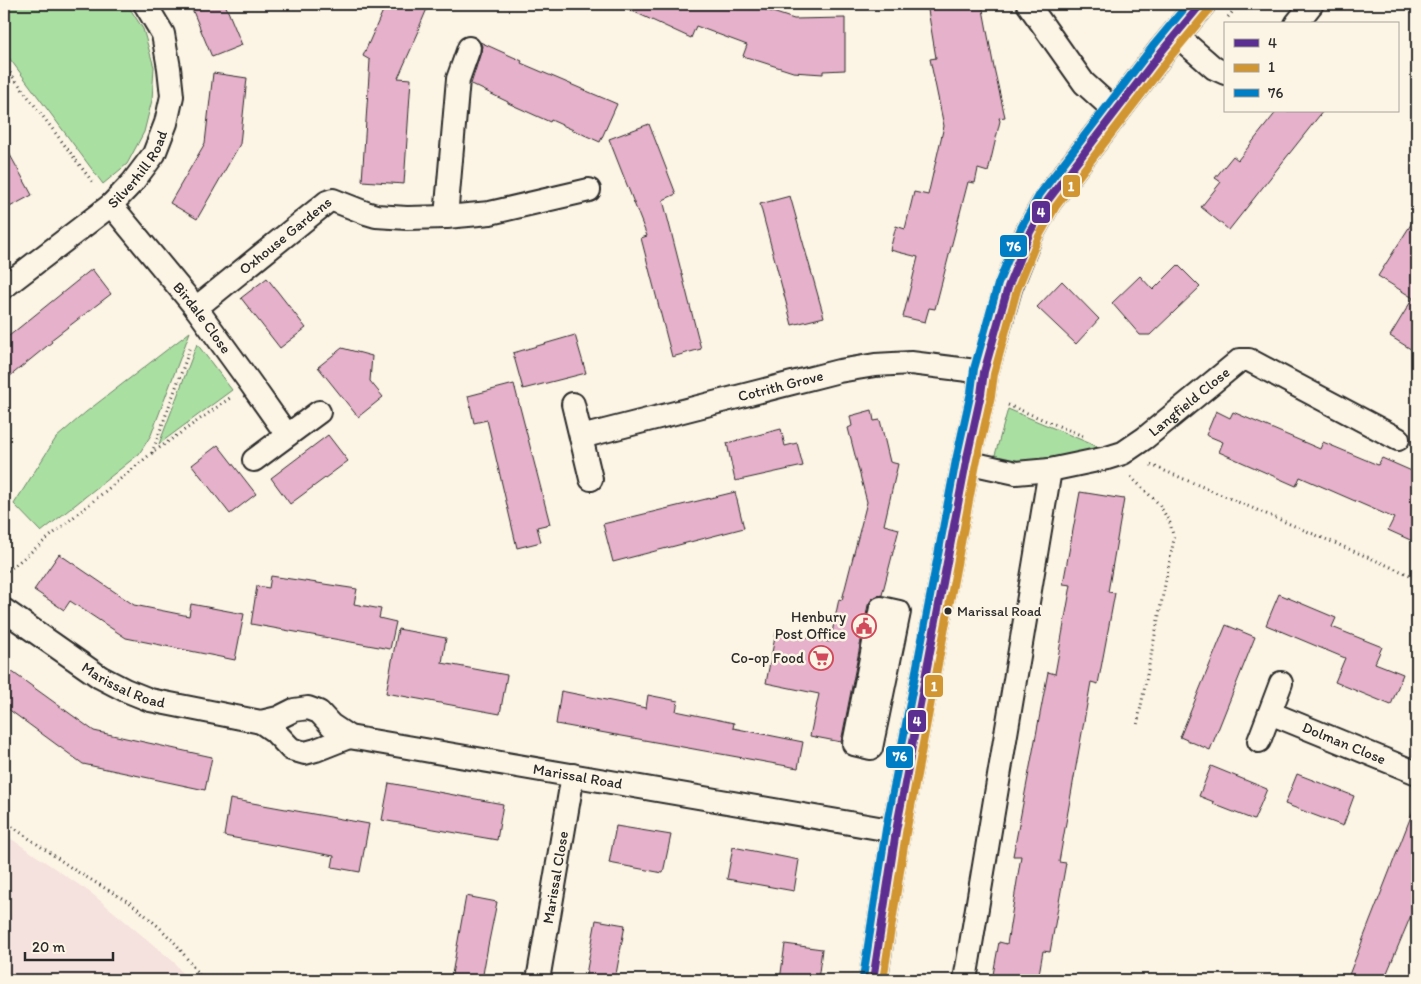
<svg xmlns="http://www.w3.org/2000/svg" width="1421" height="984" font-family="Itim,sans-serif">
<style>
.built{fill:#f5e1dd}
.green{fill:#aadfa2;stroke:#6a8566}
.building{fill:#e6b1ca;stroke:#2b2b2b}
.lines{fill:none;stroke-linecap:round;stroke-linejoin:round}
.street-casing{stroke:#2b2b2b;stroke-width:26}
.secondary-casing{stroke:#2b2b2b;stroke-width:31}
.path{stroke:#2b2b2b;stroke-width:3;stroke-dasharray:1 4;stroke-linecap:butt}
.street{stroke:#fcf5e5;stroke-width:22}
.secondary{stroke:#fcf5e5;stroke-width:28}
.bus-1-casing{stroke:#fcf5e5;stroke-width:11}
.bus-2-casing{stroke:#fcf5e5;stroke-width:11}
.bus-3-casing{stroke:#fcf5e5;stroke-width:11}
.bus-1{stroke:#5b2e91;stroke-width:8}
.bus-2{stroke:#d19531;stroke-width:8}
.bus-3{stroke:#007ec5;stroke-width:8}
.bus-dot{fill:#2b2b2b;stroke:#fcf5e5;stroke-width:2}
.labels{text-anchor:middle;stroke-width:5;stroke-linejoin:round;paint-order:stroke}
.bus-label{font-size:14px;fill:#2b2b2b;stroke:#fcf5e5;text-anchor:start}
.street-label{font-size:15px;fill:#2b2b2b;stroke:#fcf5e5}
.poi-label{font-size:15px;fill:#2b2b2b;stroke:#fcf5e5;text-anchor:end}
.line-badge{stroke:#fcf5e5;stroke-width:2}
.badge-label{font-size:14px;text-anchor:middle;font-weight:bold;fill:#fff}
</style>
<rect width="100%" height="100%" fill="#fcf5e5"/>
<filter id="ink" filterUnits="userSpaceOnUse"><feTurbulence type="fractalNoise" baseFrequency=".02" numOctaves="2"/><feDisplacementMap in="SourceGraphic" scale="10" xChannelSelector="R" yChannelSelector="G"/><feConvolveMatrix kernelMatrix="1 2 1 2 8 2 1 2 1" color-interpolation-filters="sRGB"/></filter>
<g filter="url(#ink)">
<path class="built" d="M4 834 91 893 174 962 187 980H4Z"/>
<path class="green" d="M4 4H127L143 29 154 67 152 100 144 132 127 164 103 184 4 51Z
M190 332 151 435 139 454 41 532 14 504 56 438 86 412Z
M197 344 232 390 159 444Z
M1008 409 1103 449 1039 463 993 462Z"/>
<path class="building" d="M190 4H225L242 45 212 57Z
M386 4H429L418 30 419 31 398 78 411 79 404 184 362 181 370 60 363 56Z
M617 4H748L794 19 845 18V70L823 71V74L793 72 743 56 747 45 696 26 691 38Z
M927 4H982L994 68 1005 117 999 118 1000 121 988 172 978 169 975 183 968 182 935 309 929 308 925 322 903 317 918 257 890 250 896 226 905 229 914 192 928 195 944 126 930 59 936 58Z
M480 42 522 61 521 63 617 104 600 142 551 120 550 122 508 103V102L471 84 481 52 482 46Z
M213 73 247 78 240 144 197 219 170 203 205 143Z
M1277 111H1323L1229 230 1201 207 1221 182 1215 178 1233 156 1238 160Z
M649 124 676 194 663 200 701 349 672 357 641 238 647 236 609 139Z
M4 144 32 195 4 210Z
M790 196 824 317 792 325 760 204Z
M1417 215V353L1390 336 1413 298 1378 276Z
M1178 265 1200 287 1150 335H1140L1112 303 1140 276 1153 290Z
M92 269 111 294 51 340 52 342 4 381V340Z
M267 278 306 328 280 348 241 298Z
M1062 281 1099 319 1076 344 1037 307Z
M575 335 586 373 523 389 513 353Z
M342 348 372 356 370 381 383 397 358 417 318 367Z
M514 384 550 524 537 527 541 542 517 548 487 420 474 423 468 396Z
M872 410 874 421 880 420 890 462 898 464 884 525 899 529 882 595 877 596 872 599 868 605 841 742 810 736 819 694 766 683 776 632 830 642 839 599 842 600 867 502 848 428 852 426 850 416Z
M1216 411 1230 418 1233 412 1320 449 1323 442 1378 465 1382 458 1414 472 1417 464V543L1388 530 1394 518 1300 477 1296 486 1219 452 1223 442 1206 435Z
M781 429 785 446 797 443 803 466 735 481 727 443Z
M328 435 348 461 290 504 271 478Z
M218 445 256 494 230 514 192 465Z
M735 492 744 528 613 562 603 524Z
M1080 492 1124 499 1108 592 1115 593 1098 684 1091 682 1059 862 1066 863 1050 952 1043 951 1038 980H992L999 942 1007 944 1021 856H1013L1048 672 1055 674 1071 585 1063 584Z
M59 554 134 605 189 616 191 604 244 614 235 660 126 638 70 601 64 610 34 590Z
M271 576 357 589 354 604 381 609 379 618 396 622 390 649 251 624 257 586 269 588Z
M1279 594 1336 618 1332 627 1382 647 1375 663 1403 674 1391 705 1335 682 1345 658 1266 625Z
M1226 625 1255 637 1210 750 1180 737Z
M398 629 446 638 442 663 507 675 500 714 386 693Z
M4 666 94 731 212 757 205 790 83 764 4 706Z
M561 691 646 708 648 695 678 701 676 711 734 723 733 728 803 742 798 768 556 724Z
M1211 766 1267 789 1254 820 1213 804 1214 802 1199 796Z
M1297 774 1354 796 1343 826 1285 804Z
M389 783 503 804 497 840 382 820Z
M230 799 369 824 360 872 332 867 334 856 224 836Z
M1415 806 1417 807V901L1384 980H1347Z
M616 826 671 835 663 873 609 863Z
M733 847 799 860 794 891 727 879Z
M466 896 497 902 488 946 482 980H451Z
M596 920 625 925 615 980H585Z
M785 944 822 949 818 980H780Z"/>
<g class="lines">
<defs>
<g id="street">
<path d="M1028 4 1084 83 1115 111"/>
<path d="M1296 24 1312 4"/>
<path d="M1175 34 1214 68 1225 73"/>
<path id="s1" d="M111 205 196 308 251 384 287 435"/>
<path d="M446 217 458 79 469 48"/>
<path id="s2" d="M4 287 111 205 132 183 154 154 166 123 172 96 169 68 163 34 145 4"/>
<path id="s3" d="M196 308 327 202 333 200 366 213 376 216 407 218 446 217 490 213 589 190"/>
<path d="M573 404 591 479"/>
<path id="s4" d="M581 437 839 371 875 365 911 363 984 372"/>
<path d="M254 460 319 412"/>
<path id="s5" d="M966 462 1016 473 1050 470 1107 458 1123 453 1145 438 1240 360H1249L1398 439"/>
<path d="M881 608 899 612 871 748 854 744Z"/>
<path id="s6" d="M4 610 100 677 125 690 150 700 261 722 278 718 294 710 308 708 319 712 331 725 349 737 896 831"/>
<path id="s7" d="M1270 713 1417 773"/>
<path d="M261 722 274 731 291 749 305 753 316 750 349 737"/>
<path d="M1259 741 1281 683"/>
<path id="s8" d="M538 980 573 775"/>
<path d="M965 980 1050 470"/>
</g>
<path id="secondary" d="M873 980 896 831 966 462 981 394 984 372 1008 287 1030 232 1048 200 1162 51 1201 4"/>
</defs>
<use href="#street" class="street-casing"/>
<use href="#secondary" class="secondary-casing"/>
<path class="path" d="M1228 17 1239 4
M4 65 94 184
M1008 405 1083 436
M152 453 191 346
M1151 465 1417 578
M1131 477 1159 504 1170 523 1174 539 1137 726
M4 574 152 453 230 398
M4 821 76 871 132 904 159 927 176 944 203 980"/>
<use href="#street" class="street"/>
<use href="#secondary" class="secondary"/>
<defs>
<path id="bus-1" d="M873 980 896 831 966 462 981 394 984 372 1008 287 1030 232 1048 200 1162 51 1201 4"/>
<path id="bus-2" d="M883 980 906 833 976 464 991 396 994 374 1017 290 1039 236 1056 206 1170 57 1209 10"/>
<path id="bus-3" d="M863 978 886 829 956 460 971 392 974 369 998 284 1021 228 1040 194 1154 45 1188 4"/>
</defs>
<use href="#bus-1" class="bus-1-casing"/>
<use href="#bus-2" class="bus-2-casing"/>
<use href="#bus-3" class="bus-3-casing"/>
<use href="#bus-1" class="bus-1"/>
<use href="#bus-2" class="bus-2"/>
<use href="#bus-3" class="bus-3"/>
</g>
</g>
<defs>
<symbol id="civic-ring" viewBox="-11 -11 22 22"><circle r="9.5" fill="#fcf5e5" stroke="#d1495b" stroke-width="1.5"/><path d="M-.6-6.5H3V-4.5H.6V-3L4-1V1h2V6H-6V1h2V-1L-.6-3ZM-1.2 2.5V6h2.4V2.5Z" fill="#d1495b"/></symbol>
<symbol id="supermarket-ring" viewBox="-11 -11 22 22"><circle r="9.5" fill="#fcf5e5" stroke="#d1495b" stroke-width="1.5"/><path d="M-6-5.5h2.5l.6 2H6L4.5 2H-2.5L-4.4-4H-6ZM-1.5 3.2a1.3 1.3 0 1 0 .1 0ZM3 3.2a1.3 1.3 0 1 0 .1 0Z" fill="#d1495b"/></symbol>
</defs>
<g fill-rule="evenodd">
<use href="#civic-ring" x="850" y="612" width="28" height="28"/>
<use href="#supermarket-ring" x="807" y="644" width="28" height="28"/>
</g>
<circle class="bus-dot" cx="948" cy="611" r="4.5"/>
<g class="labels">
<g class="bus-label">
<text x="957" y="616">Marissal Road</text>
</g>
<g class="street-label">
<text dy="5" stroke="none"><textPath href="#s2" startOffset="180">Silverhill Road</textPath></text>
<text dy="5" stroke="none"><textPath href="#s3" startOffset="115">Oxhouse Gardens</textPath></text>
<text dy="5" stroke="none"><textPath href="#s1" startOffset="145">Birdale Close</textPath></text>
<text dy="5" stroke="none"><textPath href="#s4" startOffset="206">Cotrith Grove</textPath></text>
<text dy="5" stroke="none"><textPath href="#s5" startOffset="244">Langfield Close</textPath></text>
<text dy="5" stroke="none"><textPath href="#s6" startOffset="142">Marissal Road</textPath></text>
<text dy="5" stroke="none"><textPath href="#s7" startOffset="80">Dolman Close</textPath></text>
<text dy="5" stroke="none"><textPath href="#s6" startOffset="618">Marissal Road</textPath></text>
<text dy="5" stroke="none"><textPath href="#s8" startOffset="104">Marissal Close</textPath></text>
</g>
<g class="poi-label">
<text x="846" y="622">Henbury<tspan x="846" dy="17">Post Office</tspan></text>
<text x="804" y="663">Co-op Food</text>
</g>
</g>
<g class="line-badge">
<rect x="1062" y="174" width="19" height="24" rx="5" fill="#d19531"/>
<rect x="1031" y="200" width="20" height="24" rx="5" fill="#5b2e91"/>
<rect x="999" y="234" width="29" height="24" rx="5" fill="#007ec5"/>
<rect x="924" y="674" width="20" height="24" rx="5" fill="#d19531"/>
<rect x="907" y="709" width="20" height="24" rx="5" fill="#5b2e91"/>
<rect x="885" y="745" width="29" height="24" rx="5" fill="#007ec5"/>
</g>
<g class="badge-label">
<text x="1071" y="191">1</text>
<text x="1041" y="217">4</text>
<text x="1014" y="251">76</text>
<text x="934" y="691">1</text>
<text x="917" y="726">4</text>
<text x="900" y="761">76</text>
</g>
<rect width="1421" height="984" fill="none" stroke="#fcf5e5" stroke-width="20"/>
<rect x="10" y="10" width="1401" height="964" fill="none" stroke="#2b2b2b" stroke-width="2" filter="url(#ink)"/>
<rect x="1224" y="22" width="175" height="90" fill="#fcf5e5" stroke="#a8a49b"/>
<rect x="1234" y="39" width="25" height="8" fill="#5b2e91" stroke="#a8a49b"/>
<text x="1268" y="48" font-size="15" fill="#2b2b2b">4</text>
<rect x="1234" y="64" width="25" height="8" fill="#d19531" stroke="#a8a49b"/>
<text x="1268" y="72" font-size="15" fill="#2b2b2b">1</text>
<rect x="1234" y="89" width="25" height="8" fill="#007ec5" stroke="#a8a49b"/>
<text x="1268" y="98" font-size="15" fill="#2b2b2b">76</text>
<path d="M25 952v8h88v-8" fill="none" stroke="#2b2b2b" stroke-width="2.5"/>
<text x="32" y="952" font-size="15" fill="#2b2b2b" stroke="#fcf5e5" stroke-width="4" paint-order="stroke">20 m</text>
</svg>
